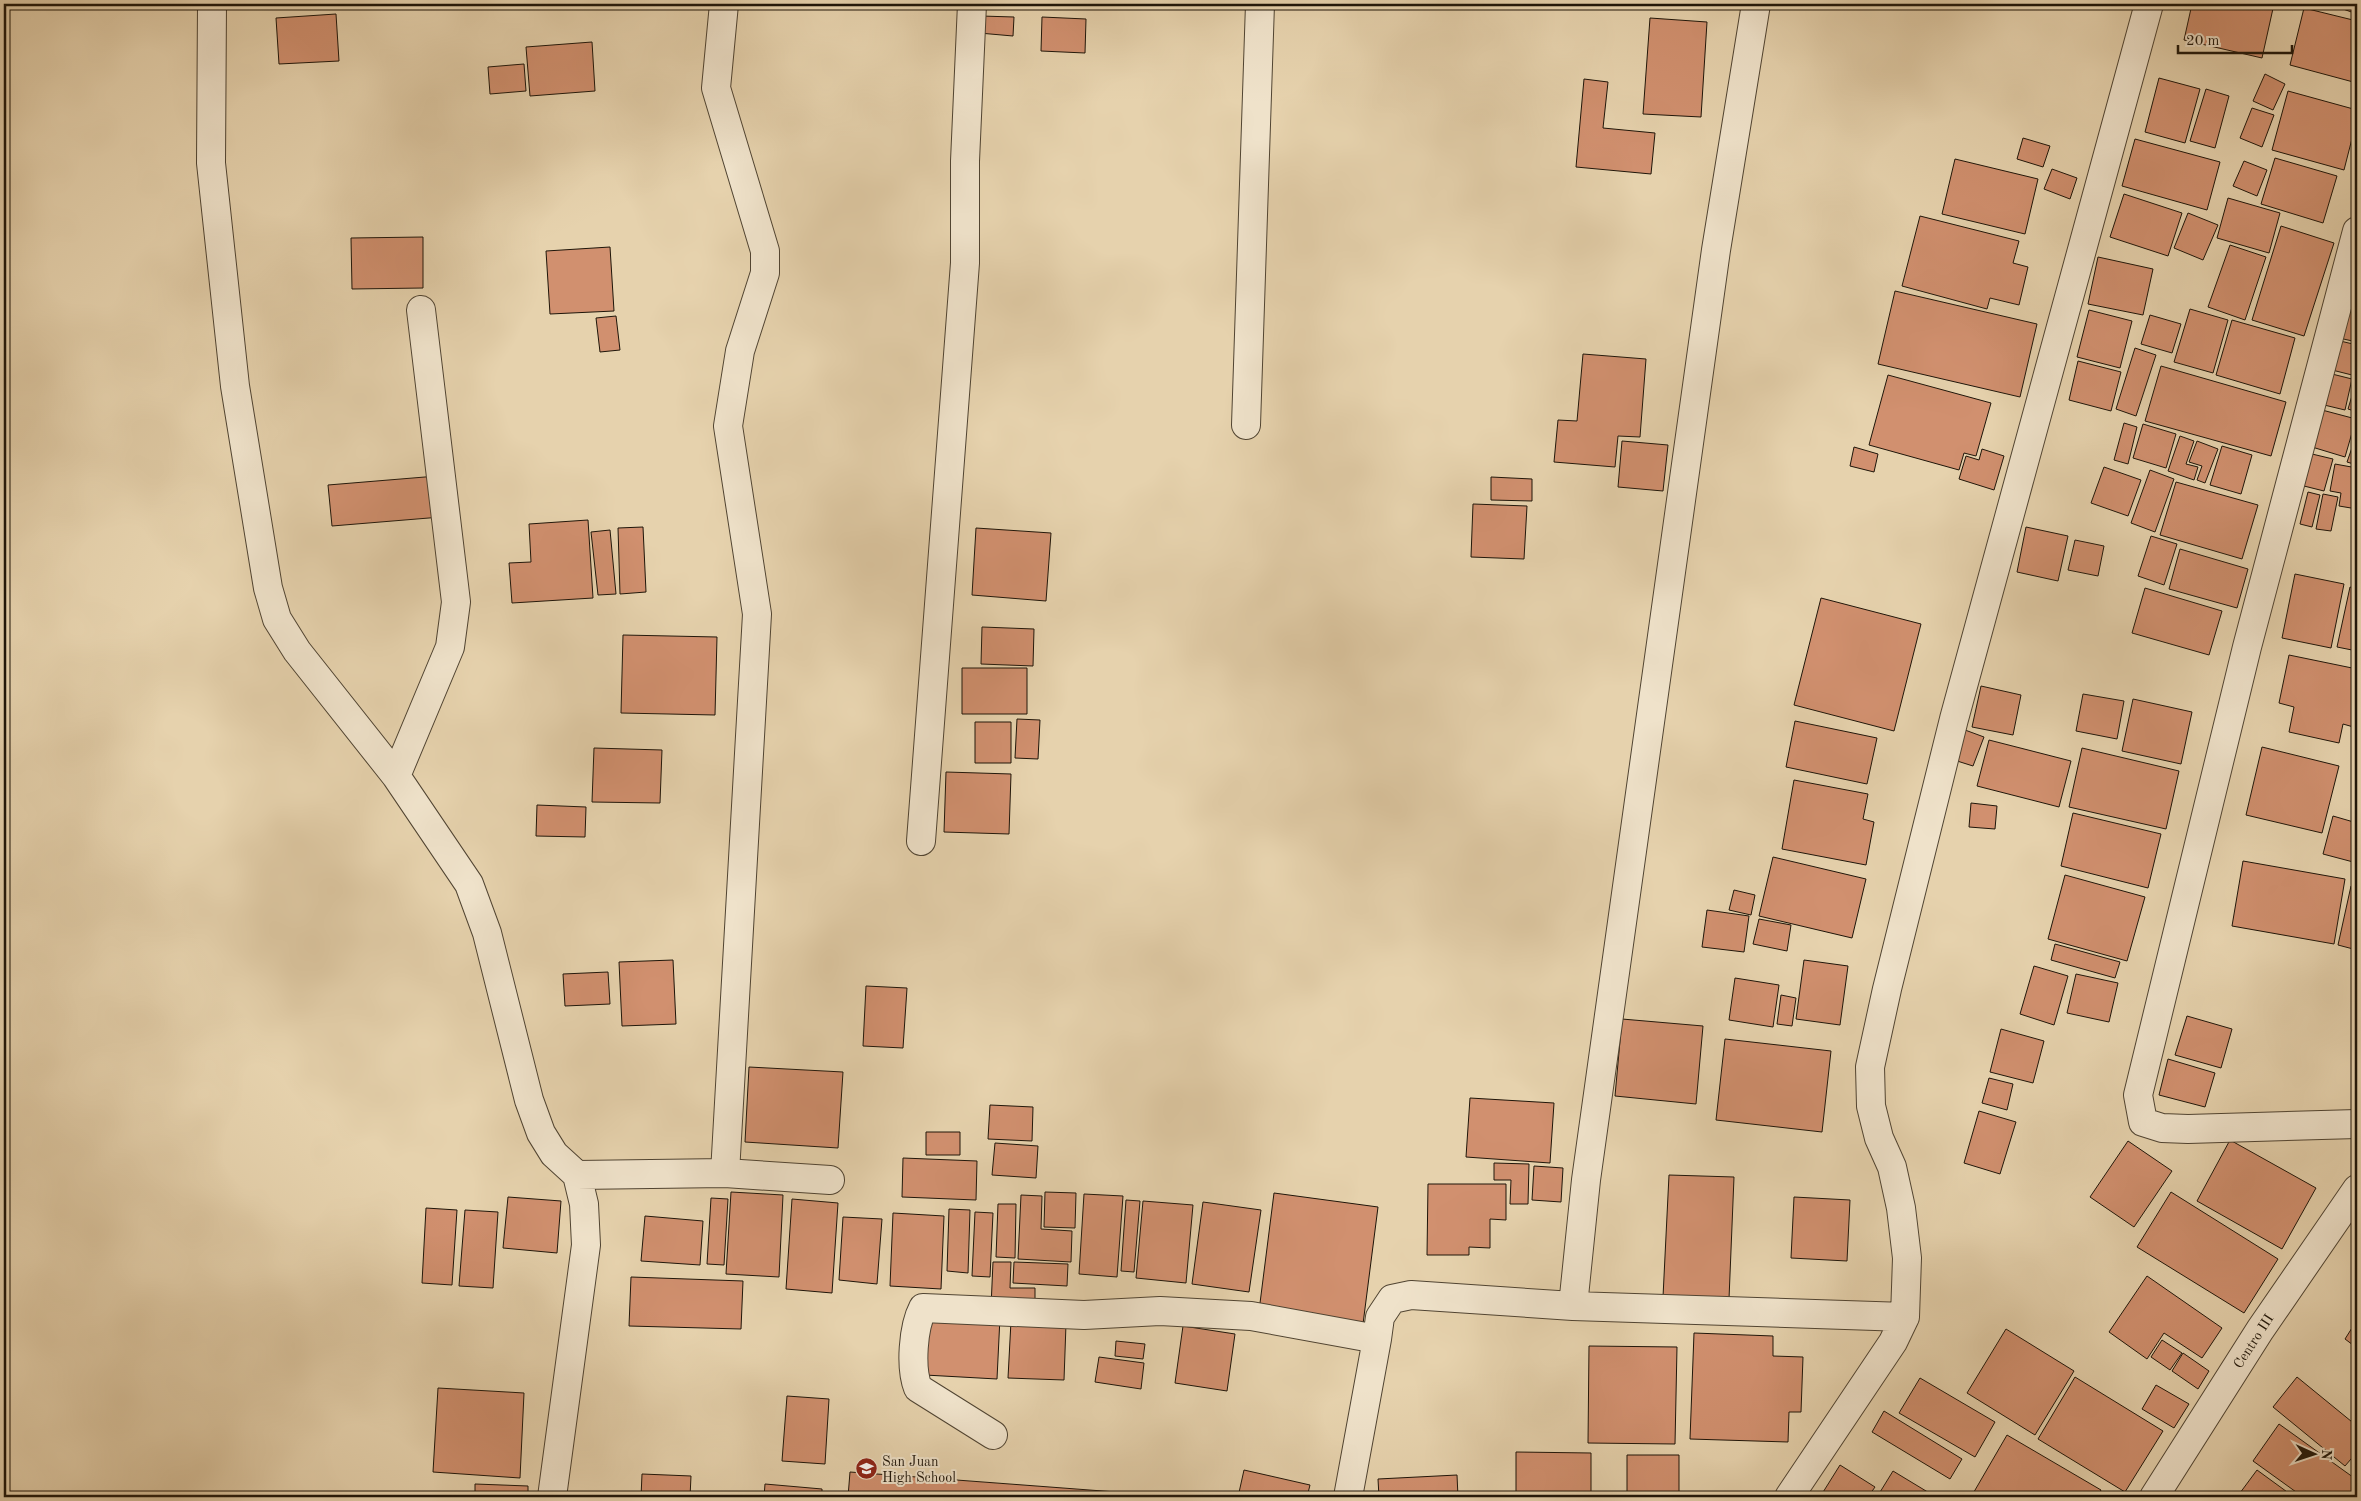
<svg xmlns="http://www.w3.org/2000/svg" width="2361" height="1501" font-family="'Old Standard TT',serif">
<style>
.building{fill:#d1906f;stroke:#1e1509}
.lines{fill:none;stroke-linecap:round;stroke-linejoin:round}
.minor-casing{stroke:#504432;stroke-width:30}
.minor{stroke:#efe2ca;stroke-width:28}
.labels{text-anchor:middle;stroke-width:4;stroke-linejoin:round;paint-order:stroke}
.street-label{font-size:14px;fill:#1e1509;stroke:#efe2ca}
.poi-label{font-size:14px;fill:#1e1509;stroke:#efe2ca;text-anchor:start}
</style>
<rect width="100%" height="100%" fill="#e6d2ad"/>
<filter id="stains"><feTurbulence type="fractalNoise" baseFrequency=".004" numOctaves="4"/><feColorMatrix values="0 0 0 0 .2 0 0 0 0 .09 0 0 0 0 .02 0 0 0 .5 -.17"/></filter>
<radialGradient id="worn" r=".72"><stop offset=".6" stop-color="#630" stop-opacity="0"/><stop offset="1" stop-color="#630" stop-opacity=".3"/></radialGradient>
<path class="building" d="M2192 4H2274L2262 58 2184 40Z
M2329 4H2357V14Z
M2304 8 2357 21V83L2290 65Z
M336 14 339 61 279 64 276 18Z
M981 16 1014 17 1013 36 979 33Z
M1042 17 1086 19 1085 53 1041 51Z
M1650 18 1707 22 1701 117 1643 114Z
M592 42 595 91 530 96 526 47Z
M524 64 526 91 490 94 488 67Z
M2265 74 2285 84 2273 110 2253 101Z
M2159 78 2200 89 2185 143 2145 132Z
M1584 79 1608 82 1603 128 1655 133 1651 174 1576 167Z
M2206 89 2229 96 2215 148 2190 141Z
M2288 91 2357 110V119L2344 170 2272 150Z
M2252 108 2274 115 2262 147 2240 138Z
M2023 138 2050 146 2043 167 2017 159Z
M2135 139 2220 162 2207 210 2122 186Z
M2275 158 2337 176 2323 223 2261 204Z
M1955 159 2038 179 2025 234 1942 214Z
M2244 161 2267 170 2257 196 2233 186Z
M2052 169 2077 178 2070 199 2044 189Z
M2124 194 2182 213 2168 256 2110 237Z
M2228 198 2280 213 2269 253 2217 238Z
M2188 213 2218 225 2203 260 2174 248Z
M1920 216 2019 241 2013 263 2028 267 2019 305 1990 298 1987 309 1902 286Z
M2281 226 2334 243 2304 336 2252 320Z
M423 237V288L352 289 351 238Z
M2230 245 2266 257 2245 320 2208 307Z
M610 247 614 311 550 314 546 251Z
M2098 257 2153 269 2143 315 2088 304Z
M2352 283 2357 284V342L2339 338Z
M1895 291 2037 324 2020 397 1878 364Z
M2190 309 2228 320 2213 373 2174 362Z
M2089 310 2132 321 2120 368 2077 357Z
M2150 315 2181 324 2172 353 2141 344Z
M616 316 620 350 600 352 596 318Z
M2232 320 2295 338 2280 394 2216 375Z
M2336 340 2357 345V356L2352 375 2328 369Z
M2135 348 2156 355 2136 416 2116 409Z
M1583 354 1646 359 1640 437 1618 436 1615 467 1554 462 1558 420 1577 421Z
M2078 361 2121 372 2111 411 2069 400Z
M2161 366 2286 402 2271 456 2145 421Z
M2328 373 2352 379 2345 410 2320 404Z
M1888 375 1991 403 1976 456 1964 453 1959 470 1869 445Z
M2357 379V412L2348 409Z
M2322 410 2356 419 2345 457 2312 447Z
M2124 423 2137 427 2128 464 2114 460Z
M2143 424 2176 434 2166 468 2133 458Z
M2180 436 2194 441 2186 464 2198 467 2194 480 2168 471Z
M1622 441 1668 445 1663 491 1618 487Z
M2197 441 2218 449 2205 483 2197 480 2202 466 2189 462Z
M2354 442 2357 443V465L2347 462Z
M2222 446 2252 455 2241 494 2210 485Z
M1854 447 1878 454 1874 472 1850 466Z
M1982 449 2004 456 1994 490 1959 479 1966 456 1979 460Z
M2312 454 2333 459 2324 491 2304 486Z
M2335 464 2357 468V509L2339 506 2341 493 2330 491Z
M2104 467 2141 480 2128 516 2091 503Z
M2150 470 2174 479 2155 532 2131 523Z
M437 476 441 517 332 526 328 485Z
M1491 477 1532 479V501L1491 500Z
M2176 482 2258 505 2242 559 2160 535Z
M2308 492 2320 495 2312 527 2300 524Z
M2323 494 2338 497 2331 531 2316 529Z
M1473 504 1527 506 1524 559 1471 557Z
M588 520 593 598 512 603 509 563 531 562 529 524Z
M643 527 646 592 620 594 618 528Z
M2026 527 2068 536 2058 581 2017 572Z
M976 528 1051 533 1046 601 972 595Z
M610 530 616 594 598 595 591 532Z
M2151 536 2177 544 2164 585 2138 576Z
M2075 540 2104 546 2098 576 2068 570Z
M2180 549 2248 569 2237 608 2169 589Z
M2295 574 2344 584 2331 648 2282 638Z
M2350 587 2357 589V651L2337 647Z
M2145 588 2222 611 2209 655 2132 633Z
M1821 598 1921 624 1894 731 1794 705Z
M982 627 1034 629 1033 666 981 664Z
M623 635 717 637 715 715 621 713Z
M2289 655 2357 669V728L2343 724 2339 743 2289 732 2294 707 2279 703Z
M962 668H1027V714H962Z
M1981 686 2021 695 2013 735 1972 727Z
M2083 694 2124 701 2117 739 2076 731Z
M2133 699 2192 712 2181 764 2122 751Z
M1017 719 1040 720 1038 759 1015 758Z
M1795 721 1877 738 1867 784 1786 767Z
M975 722H1011V763H975Z
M1965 730 1984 737 1973 766 1954 760Z
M1989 740 2071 761 2059 807 1977 786Z
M2262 747 2339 766 2322 833 2246 815Z
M594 748 662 750 660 803 592 802Z
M2082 748 2179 771 2166 829 2069 807Z
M946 772 1011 774 1009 834 944 832Z
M1794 780 1868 794 1863 819 1874 822 1866 865 1782 849Z
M1971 803 1997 806 1995 829 1969 827Z
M537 805 586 807 585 837 536 836Z
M2073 813 2161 834 2148 888 2061 866Z
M2333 816 2357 823V863L2323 854Z
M1773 857 1866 879 1852 938 1759 916Z
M2243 861 2345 879 2334 944 2232 926Z
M2065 875 2145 897 2127 961 2048 939Z
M2351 886 2357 887V950L2338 945Z
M1734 890 1755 895 1751 915 1729 910Z
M1707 910 1749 916 1744 952 1702 947Z
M1759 919 1791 925 1787 951 1753 944Z
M2055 944 2120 962 2115 978 2051 960Z
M673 960 676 1024 622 1026 619 962Z
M1804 960 1848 966 1840 1025 1796 1019Z
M2034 966 2068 976 2054 1025 2020 1014Z
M608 972 610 1004 565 1006 563 974Z
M2076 974 2118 983 2109 1022 2067 1013Z
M1735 978 1779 985 1773 1027 1729 1020Z
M866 986 907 988 903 1048 863 1046Z
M1781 995 1796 998 1792 1026 1777 1024Z
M2187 1016 2232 1029 2221 1068 2175 1055Z
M1622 1019 1703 1026 1696 1104 1615 1096Z
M2001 1029 2044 1041 2033 1083 1990 1072Z
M1725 1039 1831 1051 1822 1132 1716 1120Z
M2168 1059 2215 1073 2205 1107 2159 1095Z
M749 1067 843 1072 838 1148 745 1142Z
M1989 1078 2013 1084 2007 1110 1982 1103Z
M1470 1098 1554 1103 1550 1163 1466 1157Z
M990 1105 1033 1107 1032 1141 988 1139Z
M1979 1111 2016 1122 2000 1174 1964 1163Z
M926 1132H960V1155H926Z
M2230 1140 2316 1188 2282 1249 2197 1201Z
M2128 1141 2172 1171 2134 1227 2090 1197Z
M995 1143 1038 1146 1036 1178 992 1175Z
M903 1158 977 1161 976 1200 902 1197Z
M1494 1163 1529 1164 1528 1204H1510L1511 1180H1494Z
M1534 1166 1563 1168 1561 1202 1532 1200Z
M1669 1175 1734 1177 1729 1299 1663 1297Z
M1428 1184H1506V1220L1490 1219V1248L1469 1247V1255H1427Z
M731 1192 783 1195 779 1277 726 1274Z
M1045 1192 1076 1193 1075 1228 1044 1227Z
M2171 1192 2278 1259 2244 1313 2137 1247Z
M1274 1193 1378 1207 1363 1324 1259 1311Z
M1084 1194 1123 1196 1117 1277 1079 1274Z
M1021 1195 1042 1196 1041 1229 1072 1231 1071 1262 1018 1259Z
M508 1197 561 1201 557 1253 503 1248Z
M1794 1197 1850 1200 1847 1261 1791 1258Z
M711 1198 728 1199 724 1265 707 1264Z
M792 1199 838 1203 832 1293 786 1289Z
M1126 1200 1140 1201 1134 1272 1121 1271Z
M1143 1201 1193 1205 1186 1283 1136 1278Z
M1203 1202 1261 1210 1249 1292 1192 1284Z
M998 1204H1016L1015 1258 996 1257Z
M426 1208 457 1210 452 1285 422 1283Z
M949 1209 970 1210 968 1273 947 1271Z
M465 1210 498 1212 493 1288 459 1286Z
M975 1212 993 1213 990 1277 972 1276Z
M893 1213 944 1216 941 1289 890 1286Z
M645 1216 703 1221 700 1265 641 1261Z
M843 1217 882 1219 877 1284 839 1280Z
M993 1262H1011L1010 1288H1035V1309L991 1307Z
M1014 1262 1068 1264 1067 1286 1013 1283Z
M2147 1276 2222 1328 2202 1358 2164 1333 2147 1359 2109 1332Z
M631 1277 743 1281 741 1329 629 1326Z
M928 1313 1000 1317 997 1379 925 1375Z
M2357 1320V1348L2345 1339Z
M1011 1321 1066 1324 1064 1380 1008 1378Z
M1183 1326 1235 1334 1227 1391 1175 1383Z
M2006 1329 2074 1371 2035 1435 1967 1393Z
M1694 1333 1773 1336V1356L1803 1357 1801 1412H1789L1788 1442 1690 1439Z
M2162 1340 2182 1353 2170 1370 2151 1357Z
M1116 1341 1145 1344 1143 1359 1115 1356Z
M1589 1346 1677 1347 1675 1444 1588 1443Z
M2183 1353 2209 1371 2198 1389 2172 1371Z
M1099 1357 1144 1363 1141 1389 1095 1382Z
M2075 1377 2163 1431 2125 1492 2038 1439Z
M2297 1377 2357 1426V1452L2345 1466 2273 1407Z
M1920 1378 1995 1422 1975 1457 1899 1413Z
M2156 1385 2189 1404 2174 1428 2142 1409Z
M438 1388 524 1393 520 1478 433 1472Z
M787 1396 829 1399 825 1464 782 1461Z
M1884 1411 1962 1459 1950 1479 1872 1432Z
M2279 1424 2357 1480V1487L2350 1497H2303L2253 1461Z
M2007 1435 2101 1490 2097 1497H1971Z
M1516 1452 1591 1453V1497H1516Z
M1627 1455H1679V1497H1627Z
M1840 1465 1875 1487 1868 1497H1820Z
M1244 1470 1310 1485 1307 1497H1238Z
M2257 1470 2294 1497H2237Z
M1893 1471 1931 1494 1929 1497H1877Z
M850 1472 1116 1492 1115 1497H848Z
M642 1474 691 1476 690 1497H641Z
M1457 1475 1458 1497H1379L1378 1479Z
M475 1484 528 1486V1497H475Z
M765 1484 822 1489V1497H764Z"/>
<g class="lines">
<defs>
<path id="minor" d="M212 4 211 163 235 386 268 588 277 619 297 651 396 776 469 884 487 933 529 1100 541 1133 554 1154 577 1175 584 1204 586 1245 552 1497
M724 4 716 88 765 251V273L740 351 728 426 757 614 725 1173
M2357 231 2247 647 2138 1095 2143 1122 2162 1128 2188 1129 2357 1124
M1246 425 1260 4
M396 776 450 647 456 602 421 310
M921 841 965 263V161L972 4
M577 1175 725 1173 830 1180
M1573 1306 1586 1180 1716 250 1756 4
M1377 1339 1380 1317 1392 1299 1411 1295 1573 1306 1905 1317
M993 1435 918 1388C910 1368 913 1327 923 1308L1084 1315 1160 1311 1251 1316 1377 1339 1348 1497
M1789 1497 1893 1342 1905 1317 1907 1258 1901 1208 1892 1167 1879 1138 1871 1106 1870 1067 1887 989 1954 719 2149 4
M2154 1497 2260 1330 2357 1189"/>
</defs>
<use href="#minor" class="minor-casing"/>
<use href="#minor" class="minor"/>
</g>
<defs>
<symbol id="school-disc" viewBox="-11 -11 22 22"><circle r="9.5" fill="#8f2418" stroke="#efe2ca"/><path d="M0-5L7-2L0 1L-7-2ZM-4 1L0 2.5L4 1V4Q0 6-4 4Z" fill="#fff"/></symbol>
</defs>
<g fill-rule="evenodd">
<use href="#school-disc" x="854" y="1456" width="25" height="25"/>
</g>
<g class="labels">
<g class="street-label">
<text transform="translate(2253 1341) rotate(-57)" y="5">Centro III</text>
</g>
<g class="poi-label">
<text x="882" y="1466">San Juan<tspan x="882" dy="16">High School</tspan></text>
</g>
</g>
<rect width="2361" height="1501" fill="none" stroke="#e6d2ad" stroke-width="20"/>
<rect x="5" y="5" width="2351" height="1491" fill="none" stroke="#1e1509" stroke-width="2.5"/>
<rect x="10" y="10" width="2341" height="1481" fill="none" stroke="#1e1509"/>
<g transform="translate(2314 1454) rotate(93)" stroke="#efe2ca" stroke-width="4" paint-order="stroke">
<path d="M0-4L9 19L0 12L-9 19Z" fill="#1e1509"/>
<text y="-8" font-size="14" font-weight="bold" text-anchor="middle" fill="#1e1509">N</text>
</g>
<path d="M2178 45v8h114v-8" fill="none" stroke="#1e1509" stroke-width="2.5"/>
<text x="2186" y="45" font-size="15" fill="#1e1509" stroke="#efe2ca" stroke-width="4" paint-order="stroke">20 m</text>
<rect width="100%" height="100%" filter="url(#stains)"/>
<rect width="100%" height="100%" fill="url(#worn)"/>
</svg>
